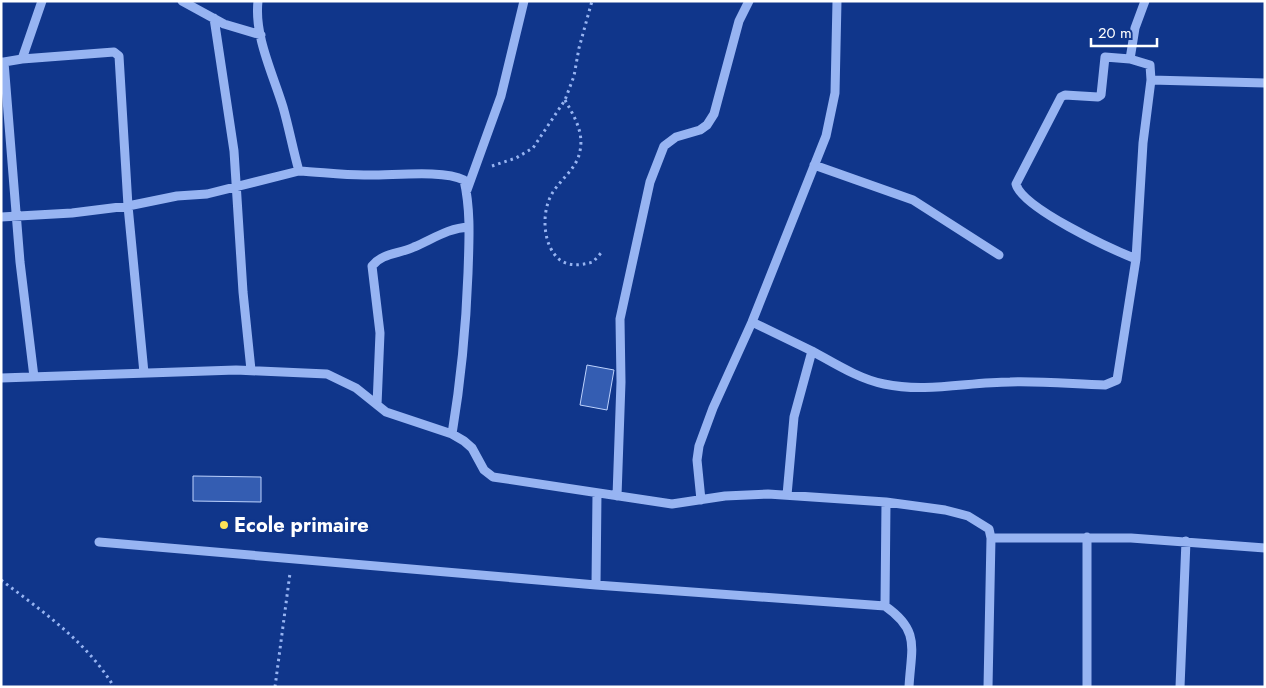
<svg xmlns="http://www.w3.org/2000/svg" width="1266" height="688" font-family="Jost,sans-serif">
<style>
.building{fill:#345db2;stroke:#bdd2fd}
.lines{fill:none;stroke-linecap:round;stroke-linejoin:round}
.path{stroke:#97b4f2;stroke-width:3;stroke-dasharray:2.5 4;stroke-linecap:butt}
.minor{stroke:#97b4f2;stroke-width:9}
.poi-dot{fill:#ffe457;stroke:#10368b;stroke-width:2}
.labels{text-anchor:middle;stroke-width:5;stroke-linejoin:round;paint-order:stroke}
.poi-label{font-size:20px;font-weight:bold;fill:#fff;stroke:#10368b;text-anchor:start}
</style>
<rect width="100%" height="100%" fill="#10368b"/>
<path class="building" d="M587 365 614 370 607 410 580 405Z
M193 476 261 477V502L193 501Z"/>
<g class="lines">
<path class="path" d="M565 100C574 116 584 132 580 151 577 168 562 178 553 192 542 209 542 239 555 255 564 267 579 266 593 262L601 253
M492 166 516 158 533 148 565 100 574 76 579 48 592 1
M1 580C42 611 87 642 114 687
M275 687 290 573"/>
<path class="minor" d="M182 1 224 24 261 35
M258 1C254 36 273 74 283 107 289 128 293 150 299 171 320 172 342 175 364 175 390 176 442 169 464 180 471 211 469 241 468 273 466 327 461 380 452 434
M214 18 234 151 243 292 251 370
M22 59 42 1
M1130 59 1105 57 1101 95 1098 97 1065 95 1061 97 1016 184C1022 208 1111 249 1136 259
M1 62H4L20 262 34 377
M4 62 22 59 114 52 119 56 128 206 144 373
M1151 80 1265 83
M814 165 913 200 999 255
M467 190 501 96 524 1
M1 217 72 213 128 206 177 196 207 194 299 171
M752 322 812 351 794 417 787 495
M812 351C834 363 859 379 884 384 926 393 968 382 1010 382 1041 381 1073 384 1105 385L1117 380 1136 259 1143 143 1151 80 1150 65 1130 59 1135 28 1145 1
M1 378 236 370 327 374 356 388 386 412 452 434 464 441 472 448 484 470 493 477 672 504 725 496 768 494 886 502 945 510 968 516 989 529 991 538 988 687
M377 405 380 333 372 266C382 253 399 254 414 247 433 239 448 228 469 227
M617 496 621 382 620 319 650 182 664 146 676 137 700 130 707 125 714 114 739 21 749 1
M701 500 697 460 699 446 713 408 752 322 826 136 835 93 837 1
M886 502 885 606C921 631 911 648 909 687
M991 538H1131L1265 548
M99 542 596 585 885 606
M596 585 597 493
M1087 687V537
M1180 687 1186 541"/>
</g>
<circle class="poi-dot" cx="224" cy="525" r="5"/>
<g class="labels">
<g class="poi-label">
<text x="234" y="532">Ecole primaire</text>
</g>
</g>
<rect width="1266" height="688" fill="none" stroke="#ffffff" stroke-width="5"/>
<path d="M1091 38v8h66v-8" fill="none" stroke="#ffffff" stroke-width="2.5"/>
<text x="1098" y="38" font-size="15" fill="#ffffff" stroke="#10368b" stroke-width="4" paint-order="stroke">20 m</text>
</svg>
